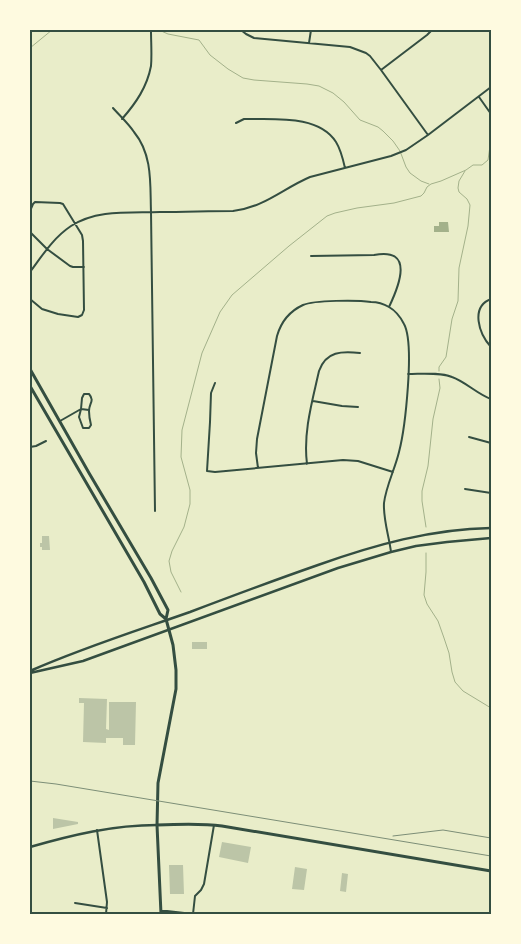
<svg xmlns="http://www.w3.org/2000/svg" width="521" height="944" font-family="Signika,sans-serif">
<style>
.water{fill:#a3b18a}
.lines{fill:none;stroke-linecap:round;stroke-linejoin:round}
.stream{stroke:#a3b18a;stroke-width:1}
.building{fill:#bcc5a7}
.minor{stroke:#344e41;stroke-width:2}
.secondary{stroke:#344e41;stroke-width:2.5}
.primary{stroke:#344e41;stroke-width:3}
.rail{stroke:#7c8e77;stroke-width:1}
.neatline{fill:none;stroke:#344e41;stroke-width:2}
</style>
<rect width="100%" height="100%" fill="#e9edc9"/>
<path class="water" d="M439 222H448L449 232H434V226H439Z"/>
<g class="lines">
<path class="stream" d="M159 30 168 34 199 40 210 55 228 69 243 78 254 80 307 84 319 86 333 93 344 102 360 120 378 127 383 131 393 141 400 151 406 167 410 173 421 181 429 184
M30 48 52 30
M439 371V367L446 357 452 319 458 301 459 268 468 226 470 205 467 199 459 192 458 188 459 181 465 171
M426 527 422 501V491L428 466 433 419 440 388 439 379
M426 553V572L424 595 427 604 438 621 444 638 449 653 452 672 455 682 463 691 491 708
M181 592 171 572 169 561 172 551 184 527 190 504V490L181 457 182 430 202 353 220 312 232 295 289 246 327 216 335 213 357 208 394 203 421 196 424 193 427 187 431 184 441 181 466 170 473 165H482L488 160 491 139"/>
</g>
<path class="building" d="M42 536H49L50 550H42V547H40V543H42Z
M192 642H207V649H192Z
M79 698 107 699 106 729 109 730V702H136L135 745H123V738H106V743L83 742 84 703H79Z
M53 818 78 822V824L53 829Z
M222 842 251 847 248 863 219 857Z
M169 865H183L184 894H170Z
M295 867 307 869 304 890 292 889Z
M342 873 348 874 346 892 340 891Z"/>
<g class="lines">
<path class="minor" d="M241 30 246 34 254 38 350 47 366 53 370 56 381 70 428 135
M309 43 311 30
M381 70 427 35 432 30
M479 97 491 114
M113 108C120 116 128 123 134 132 153 155 150 185 151 212L155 511
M122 119C136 103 147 87 151 66 152 55 151 42 151 30
M236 123 244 119C273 120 318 114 336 142 341 150 343 159 345 168
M30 211 33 204 35 202 60 203 63 204 82 235 83 241 84 310 82 315 78 317 58 314 42 309 30 299
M30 232 47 249 70 266 73 267H84
M311 256 374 255C415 247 399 286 389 307
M30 272C42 256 53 238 71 226 97 209 130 213 160 212 185 212 209 211 233 211 265 207 282 189 310 177L391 156 406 150 428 135 491 87
M491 299C470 307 479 334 491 347
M408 374C422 374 439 372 452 377 466 382 477 394 491 399
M215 383 211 393 210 422 207 471 215 472 343 460 358 461 393 472
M313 401 342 406 358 407
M60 421 81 409 82 398 84 394H89C95 401 89 403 89 411 89 415 90 421 91 425L89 428H83L79 417 81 409 89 410
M469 437 491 443
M30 447 36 446 46 441
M307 464C303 433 312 402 319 371 326 351 342 351 360 353
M258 468 256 453 257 439 277 336C281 322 290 311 303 305 314 300 358 300 371 302 377 302 384 304 389 307 396 311 401 318 404 324 415 344 405 429 399 452 395 469 386 486 384 503 383 519 389 536 391 552
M465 489 491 493
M97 830 107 902 106 914
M75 903 107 908
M161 911H167L193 914 195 896 201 890 204 884 214 825"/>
<path class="secondary" d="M30 671C82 648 136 631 190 612 232 596 275 580 318 565 374 545 431 529 491 528
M30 673 83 661 338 568 391 552 416 546 447 542 491 538
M30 847C72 835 113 825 157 825"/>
<path class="primary" d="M30 369 89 473 151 578 168 610 166 619 173 645 176 670V689L158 783 157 825 161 914
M30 386 144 582 160 614 166 619
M157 825C179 824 201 823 222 826L491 871"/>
<path class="rail" d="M30 781 56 784 491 856
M393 836 443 830 491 838"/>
</g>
<rect width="521" height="944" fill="none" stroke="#fefae0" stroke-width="62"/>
<rect x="31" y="31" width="459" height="882" class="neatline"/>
</svg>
